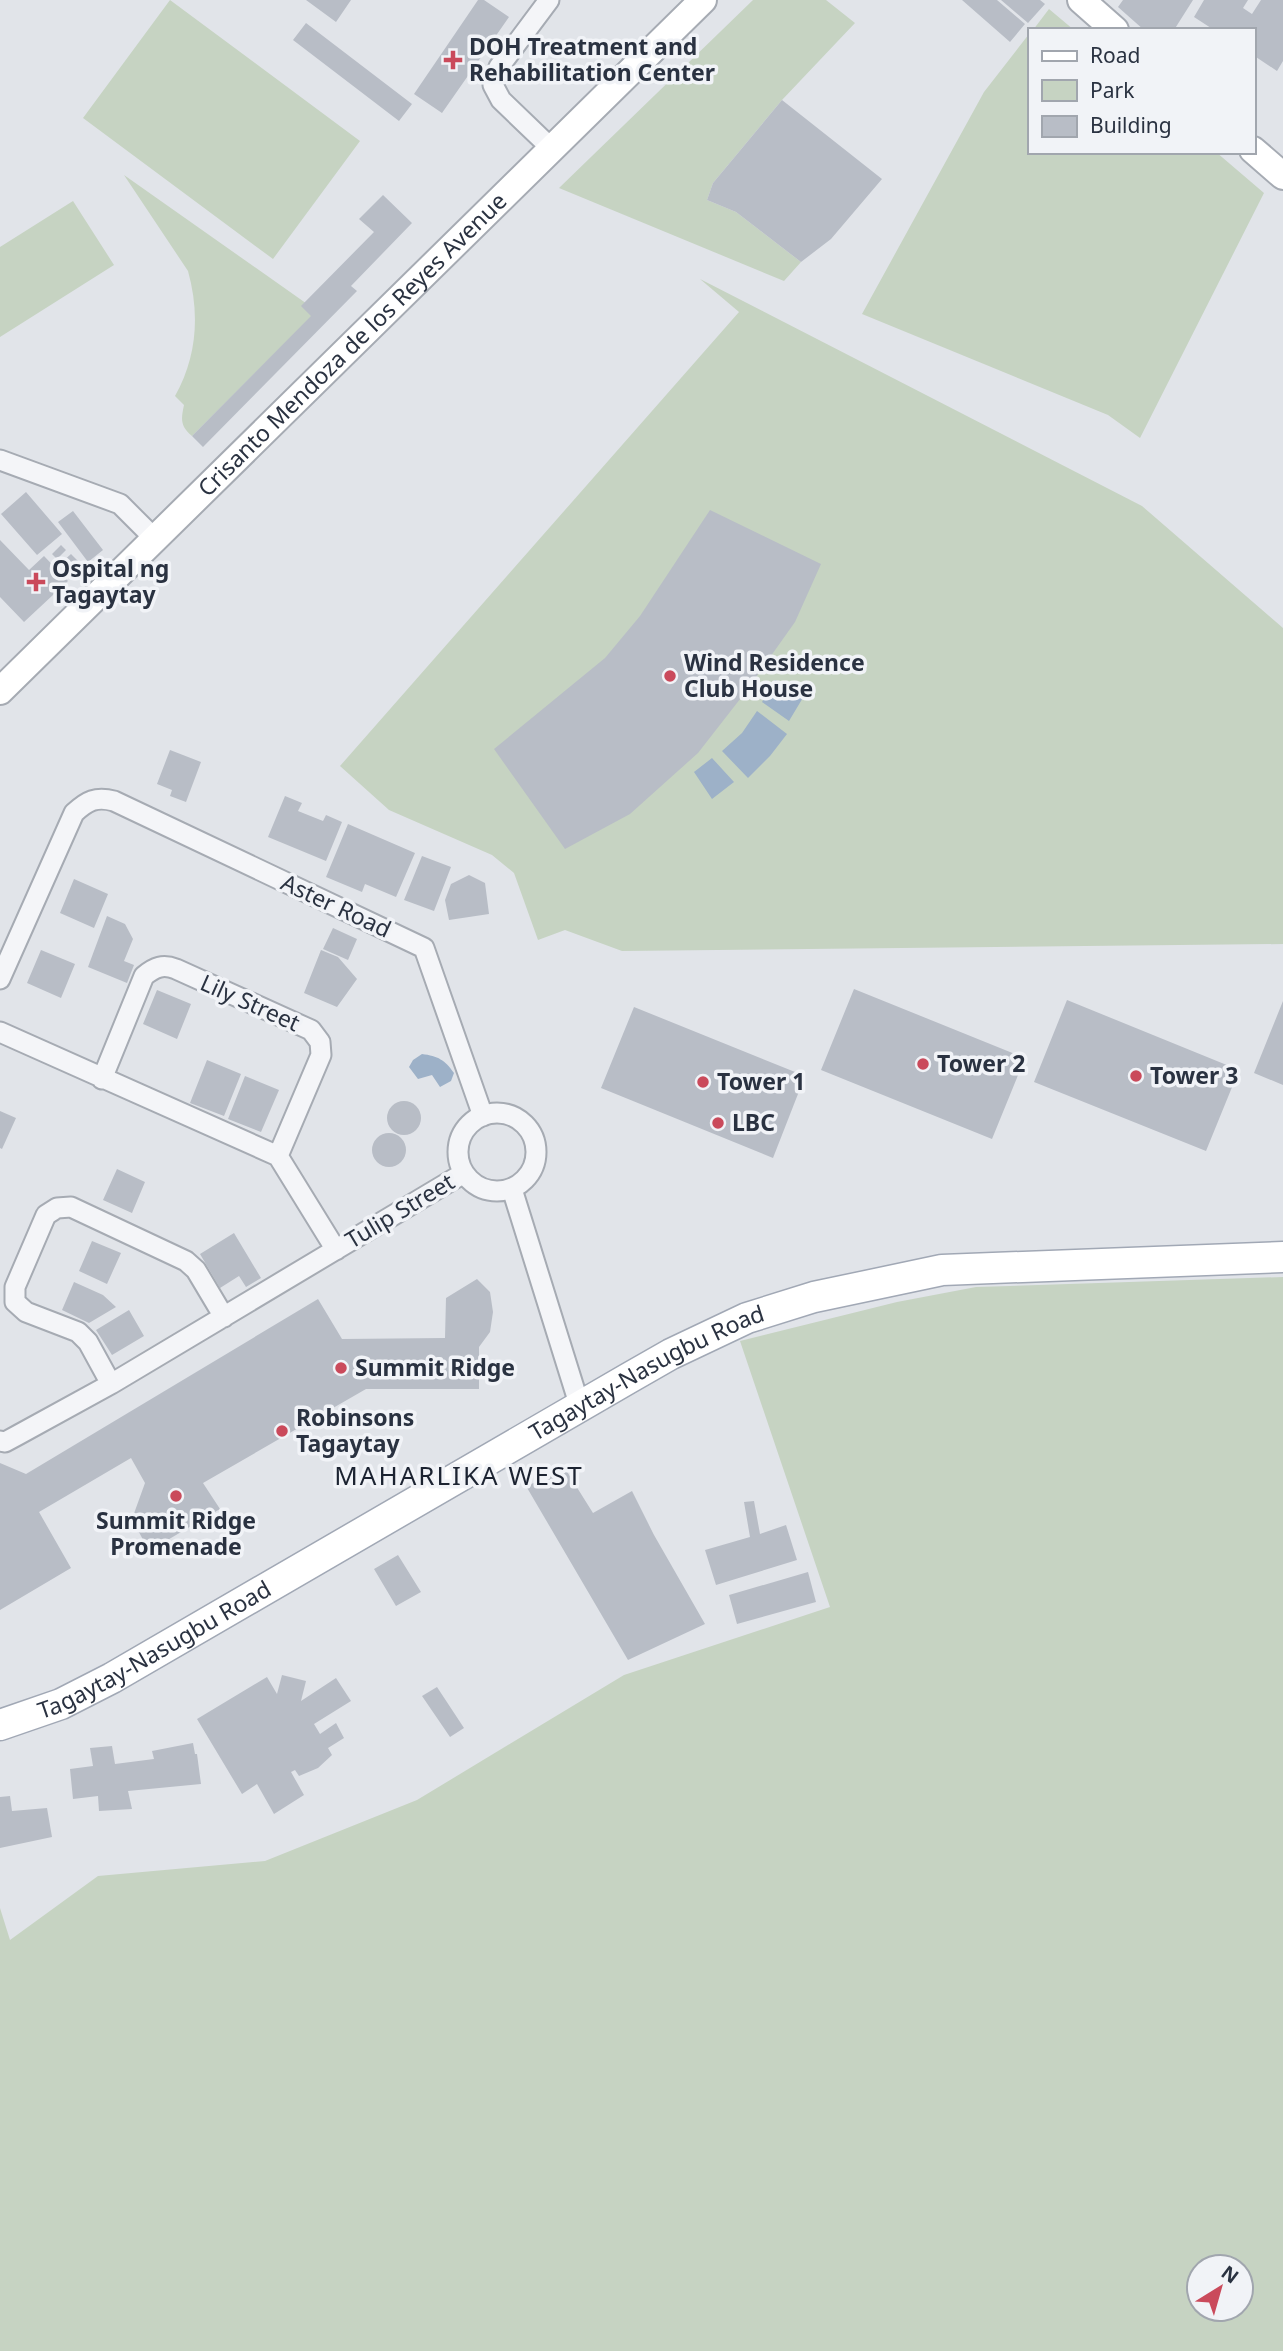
<svg xmlns="http://www.w3.org/2000/svg" width="1283" height="2351" font-family="'Noto Sans',sans-serif">
<style>
.green{fill:#c6d3c2;fill-rule:evenodd}
.water{fill:#9db1c8}
.building{fill:#b8bdc6}
.lines{fill:none;stroke-linecap:round;stroke-linejoin:round}
.minor-casing{stroke:#a6abb3;stroke-width:23}
.secondary-casing{stroke:#a6abb3;stroke-width:30}
.primary-casing{stroke:#a1a8b5;stroke-width:33}
.minor{stroke:#f4f5f8;stroke-width:19}
.secondary{stroke:#fff;stroke-width:26}
.primary{stroke:#fff;stroke-width:30}
.poi-dot{fill:#ca4a5b;stroke:#f1f3f7;stroke-width:2.5}
.labels{text-anchor:middle;stroke-width:7;stroke-linejoin:round;paint-order:stroke}
.poi-label{font-size:23px;font-weight:bold;fill:#2a3241;stroke:#f1f3f7;text-anchor:start}
.street-label{font-size:23px;fill:#2a3241;stroke:#f1f3f7}
.quarter-label{font-size:26px;letter-spacing:2px;fill:#1c2331;stroke:#f1f3f7}
</style>
<rect width="100%" height="100%" fill="#e1e4e9"/>
<path class="green" d="M170 0 360 141 273 259 83 118Z
M753 0H826L855 23 782 100 713 183 707 200 736 212 801 262 784 281 559 188Z
M1049 9 1074 30H1033Z
M1029 34V152H1216L1264 193 1140 438 1108 415 862 314 984 92Z
M124 175 317 311 192 436C180 426 181 419 184 405L175 396C197 357 200 314 188 271Z
M73 201 114 265 0 337V247Z
M700 279 1142 506 1283 628V944L622 951 565 930 538 940 514 873 492 855 389 810 340 766 739 312Z
M1283 1277V2351H0V1908L10 1940 98 1876 265 1861 417 1800 624 1675 830 1607 740 1341 897 1302 976 1287ZM1199 2267H1241V2309H1199Z"/>
<path class="water" d="M775 680 804 696 789 721 762 702Z
M757 711 787 734 770 756 748 778 722 751 742 733Z
M712 758 734 782 712 799 694 772Z
M422 1054C438 1056 445 1060 454 1073L451 1081 440 1087 432 1075 418 1079 409 1067 413 1060Z"/>
<path class="building" d="M306 0H351L336 22Z
M478 0H484L509 17 442 113 414 94Z
M962 0H997L1025 24 1010 42Z
M1001 0H1040L1045 4 1028 23Z
M1123 0H1193L1174 30H1144L1118 7Z
M1204 0H1248L1243 8 1252 14 1261 0H1283V61L1277 71 1253 55V30H1214L1194 17Z
M306 23 412 104 399 121 293 40Z
M782 100 882 179 831 239 801 262 736 212 707 200 713 183Z
M383 195 412 223 351 286 357 291 203 447 192 436 311 316 301 306 374 232 359 219Z
M26 492 62 534 37 555 1 514Z
M710 510 821 564 795 622 744 694 698 753 630 814 565 849 494 749 605 658 640 616Z
M73 511 103 550 88 562 58 522Z
M0 540 29 570 44 556 68 581 24 622 0 597Z
M61 545 66 550 57 559 52 554Z
M71 554 78 561 67 571 60 564Z
M170 750 201 762 186 802 170 796 172 790 157 784Z
M285 796 302 803 298 811 323 821 326 815 342 822 326 861 268 837Z
M348 824 415 853 396 897 365 884 362 892 326 877Z
M422 856 451 867 434 911 404 900Z
M469 875 485 883 489 914 449 920 445 900 451 884Z
M74 879 108 894 94 928 60 913Z
M107 916 125 924 133 939 124 961 134 965 127 983 88 967Z
M333 928 357 939 348 960 323 949Z
M41 950 75 964 61 998 27 983Z
M321 950 338 957 357 979 337 1007 304 993Z
M854 989 1025 1058 992 1139 821 1070Z
M157 990 191 1004 177 1039 143 1024Z
M1067 1000 1239 1070 1206 1151 1034 1082Z
M1283 1001V1085L1254 1073Z
M634 1007 805 1076 773 1158 601 1088Z
M207 1060 241 1074 224 1116 190 1103Z
M245 1076 279 1090 261 1132 228 1119Z
M387 1118a17 17 0 1 1 34 0a17 17 0 1 1-34 0Z
M0 1111 16 1118 2 1149 0 1148Z
M372 1150a17 17 0 1 1 34 0a17 17 0 1 1-34 0Z
M117 1169 145 1182 132 1213 103 1200Z
M234 1233 261 1278 246 1287 239 1276 220 1288 200 1254Z
M92 1241 121 1253 107 1284 79 1271Z
M477 1279 490 1292 493 1312 490 1332 479 1347V1389H366L203 1483 220 1509 149 1551 132 1519 145 1483 131 1458 39 1512 71 1568 0 1610V1463L26 1474 318 1299 342 1339 445 1338 446 1298Z
M74 1282 103 1295 116 1307 89 1323 62 1310Z
M129 1310 144 1336 112 1355 96 1330Z
M566 1470 593 1513 632 1491 654 1535 705 1624 628 1660 526 1486Z
M754 1501 760 1534 786 1525 797 1560 716 1585 705 1550 750 1537 744 1502Z
M398 1555 421 1592 396 1606 374 1569Z
M808 1572 816 1602 737 1624 729 1595Z
M282 1675 306 1681 301 1701 336 1678 351 1701 314 1724 320 1734 336 1723 344 1738 328 1748 332 1755 318 1768 299 1776 295 1770 291 1772 304 1795 274 1814 257 1784 242 1794 197 1719 267 1677 277 1694Z
M437 1687 464 1728 450 1737 422 1696Z
M193 1743 195 1754H197L201 1784 128 1791 132 1809 99 1811 98 1796 73 1799 70 1769 93 1766 90 1748 112 1746 115 1764 154 1759 152 1751Z
M10 1796 12 1811 47 1808 52 1837 0 1848V1797Z"/>
<g class="lines">
<defs>
<path id="minor" d="M549 0 499 67 493 85 501 100 551 148
M0 460 120 504 154 538
M0 979 74 813C87 801 96 796 114 801L424 948 483 1116
M0 1032 278 1156
M102 1079 144 976C155 967 163 964 176 969L311 1030 320 1042 321 1055 278 1156
M458 1152a39 39 0 1 1 78 0a39 39 0 1 1-78 0Z
M278 1156 336 1250
M512 1189 580 1407
M111 1384 88 1342 78 1332 26 1312 15 1302V1287L46 1215 57 1208 71 1207 186 1261 196 1270 224 1317
M0 1441 5 1442 18 1435 111 1384 464 1173"/>
<g id="secondary">
<path d="M1081 0 1115 30"/>
<path d="M1253 150 1283 176"/>
<path id="s1" d="M0 691 703 0"/>
</g>
<g id="primary">
<path id="s2" d="M0 1725 61 1704 112 1678 629 1378 671 1354 747 1318 814 1297 942 1270 1283 1257"/>
</g>
</defs>
<use href="#minor" class="minor-casing"/>
<use href="#secondary" class="secondary-casing"/>
<use href="#primary" class="primary-casing"/>
<use href="#minor" class="minor"/>
<use href="#secondary" class="secondary"/>
<use href="#primary" class="primary"/>
</g>
<g class="poi-dot">
<path d="M449.5 49.5h7v7h7v7h-7v7h-7v-7h-7v-7h7z"/>
<path d="M32.5 571.5h7v7h7v7h-7v7h-7v-7h-7v-7h7z"/>
<circle cx="670" cy="676" r="7"/>
<circle cx="923" cy="1064" r="7"/>
<circle cx="1136" cy="1076" r="7"/>
<circle cx="703" cy="1082" r="7"/>
<circle cx="718" cy="1123" r="7"/>
<circle cx="341" cy="1368" r="7"/>
<circle cx="282" cy="1431" r="7"/>
<circle cx="176" cy="1496" r="7"/>
</g>
<g class="labels">
<g class="poi-label">
<text x="469" y="55">DOH Treatment and<tspan x="469" dy="26">Rehabilitation Center</tspan></text>
<text x="52" y="577">Ospital ng<tspan x="52" dy="26">Tagaytay</tspan></text>
<text x="684" y="671">Wind Residence<tspan x="684" dy="26">Club House</tspan></text>
<text x="937" y="1072">Tower 2</text>
<text x="1150" y="1084">Tower 3</text>
<text x="717" y="1090">Tower 1</text>
<text x="732" y="1131">LBC</text>
<text x="355" y="1376">Summit Ridge</text>
<text x="296" y="1426">Robinsons<tspan x="296" dy="26">Tagaytay</tspan></text>
<text x="176" y="1529" text-anchor="middle">Summit Ridge<tspan x="176" dy="26">Promenade</tspan></text>
</g>
<g class="street-label">
<text dy="8" stroke="none"><textPath href="#s1" startOffset="494">Crisanto Mendoza de los Reyes Avenue</textPath></text>
<text transform="translate(336 906) rotate(25)" y="8">Aster Road</text>
<text transform="translate(250 1003) rotate(24)" y="8">Lily Street</text>
<text transform="translate(400 1211) rotate(-31)" y="8">Tulip Street</text>
<text dy="8" stroke="none"><textPath href="#s2" startOffset="738">Tagaytay-Nasugbu Road</textPath></text>
<text dy="8" stroke="none"><textPath href="#s2" startOffset="172">Tagaytay-Nasugbu Road</textPath></text>
</g>
<g class="quarter-label">
<text x="459" y="1485">MAHARLIKA WEST</text>
</g>
</g>
<rect x="1028" y="28" width="228" height="126" fill="#f1f3f7" stroke="#a1a6ae" stroke-width="2"/>
<rect x="1042" y="51" width="35" height="10" fill="#ffffff" stroke="#a1a6ae" stroke-width="2"/>
<text x="1090" y="63" font-size="21" fill="#2a3241">Road</text>
<rect x="1042" y="80" width="35" height="21" fill="#c6d3c2" stroke="#a1a6ae" stroke-width="2"/>
<text x="1090" y="98" font-size="21" fill="#2a3241">Park</text>
<rect x="1042" y="116" width="35" height="21" fill="#b8bdc6" stroke="#a1a6ae" stroke-width="2"/>
<text x="1090" y="133" font-size="21" fill="#2a3241">Building</text>
<g transform="translate(1220 2288) rotate(37)"><circle r="33" fill="#f1f3f7" stroke="#a1a6ae" stroke-width="2"/>
<path d="M0-5L12 26L0 18L-12 26Z" fill="#ca4a5b"/>
<text y="-10" font-size="19" font-weight="bold" text-anchor="middle" fill="#2a3241">N</text>
</g>
</svg>
